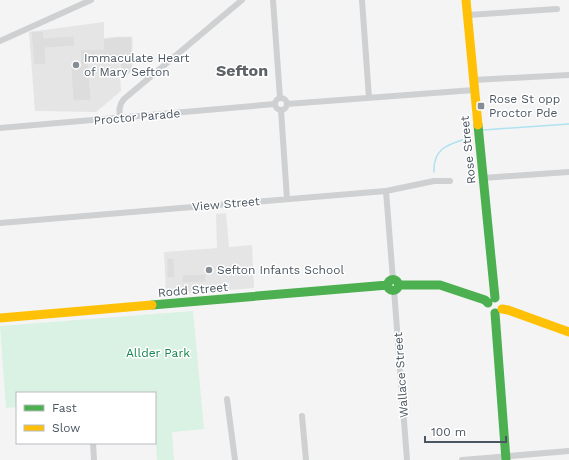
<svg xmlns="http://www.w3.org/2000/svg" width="569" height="460" font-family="'Work Sans',sans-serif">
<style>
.education{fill:#e6e5e6}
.green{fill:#d9f2e3}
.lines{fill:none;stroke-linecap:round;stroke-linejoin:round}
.stream{stroke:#aee2f0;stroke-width:1.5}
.building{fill:#ddddde;stroke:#e5e6e7}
.street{stroke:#ced0d2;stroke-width:6}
.fast{stroke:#4caf50;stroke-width:9}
.slow{stroke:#ffc107;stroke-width:9}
.poi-dot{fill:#868d94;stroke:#fff;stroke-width:1.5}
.labels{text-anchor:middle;stroke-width:3;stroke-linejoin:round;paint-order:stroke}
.poi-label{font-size:12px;fill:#4a5661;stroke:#fff;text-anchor:start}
.street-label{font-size:12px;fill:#4a5661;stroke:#fff}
.park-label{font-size:12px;fill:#17864f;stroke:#fff}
.district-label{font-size:16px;font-weight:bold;fill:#5f6368;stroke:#fff}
</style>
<rect width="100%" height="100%" fill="#f4f4f4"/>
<path class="education" d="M104 22V38L118 37 121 91 96 112 35 111 29 32Z
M226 213 229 247 252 245 254 288 166 295 164 252 217 248 216 214Z"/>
<path class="green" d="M193 311 204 429 172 432 174 460H157L155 430V393H17V407L6 408 0 326Z"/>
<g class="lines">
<path class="stream" d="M483 130 569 124
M434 172C433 146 451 144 471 137"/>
</g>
<path class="building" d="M43 31 44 38 74 36 75 46 45 48 46 64 34 65 31 32Z
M118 37H132V70L122 79 120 57 101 59V63L88 64 91 100 73 101 71 67 81 66 80 50 104 49 103 39Z
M167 258H174L175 278H167Z
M206 274V282L182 283V275Z"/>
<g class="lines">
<path class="street" d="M273 0 280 98
M362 0 369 98
M468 15 557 9
M0 41 91 0
M474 80 569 75
M275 104a6 6 0 1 1 12 0a6 6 0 1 1-12 0Z
M287 104 474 90
M281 110 287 199
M120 118C119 110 119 105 124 99L242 0
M0 128 275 104
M483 178 569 172
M386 191 393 280
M0 223 386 191 434 181H450
M394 290 407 460
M227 399 235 460
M302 416 306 460
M93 443 94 460
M462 460 569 451"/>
<path class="fast" d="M478 125 495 298
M387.5 285a5.5 5.5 0 1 1 11 0a5.5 5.5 0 1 1-11 0Z
M399 285H440L485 300 488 303
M152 305 388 285
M495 313 506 460"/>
<path class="slow" d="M466 0 478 125
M502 309 508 310 569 332
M0 318 152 305"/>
</g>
<g class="poi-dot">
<circle cx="76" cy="65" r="4"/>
<rect x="477" y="102" width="8" height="8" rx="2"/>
<circle cx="209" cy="270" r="4"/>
</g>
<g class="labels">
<g class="poi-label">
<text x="84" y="62">Immaculate Heart<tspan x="84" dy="14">of Mary Sefton</tspan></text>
<text x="489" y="103">Rose St opp<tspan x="489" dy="14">Proctor Pde</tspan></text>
<text x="217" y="274">Sefton Infants School</text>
</g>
<g class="street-label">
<text transform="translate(137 117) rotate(-5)" y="4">Proctor Parade</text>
<text transform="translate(468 150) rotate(-96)" y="4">Rose Street</text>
<text transform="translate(226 204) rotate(-5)" y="4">View Street</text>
<text transform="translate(193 290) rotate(-5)" y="4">Rodd Street</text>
<text transform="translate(401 375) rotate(-94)" y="4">Wallace Street</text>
</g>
<g class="park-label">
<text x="158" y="357">Allder Park</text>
</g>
<g class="district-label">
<text x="242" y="76">Sefton</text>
</g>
</g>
<rect x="16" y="392" width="140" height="52" fill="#ffffff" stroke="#b7bbc0"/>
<rect x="24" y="405" width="20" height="6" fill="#4caf50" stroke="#b7bbc0"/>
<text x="52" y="412" font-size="12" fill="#4a5661">Fast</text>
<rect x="24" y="425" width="20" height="6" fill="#ffc107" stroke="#b7bbc0"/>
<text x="52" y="432" font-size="12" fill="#4a5661">Slow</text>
<path d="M425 436v6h81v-6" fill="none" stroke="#4a5661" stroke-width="2"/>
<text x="431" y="436" font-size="12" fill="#4a5661" stroke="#ffffff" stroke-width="3" paint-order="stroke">100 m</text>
</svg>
